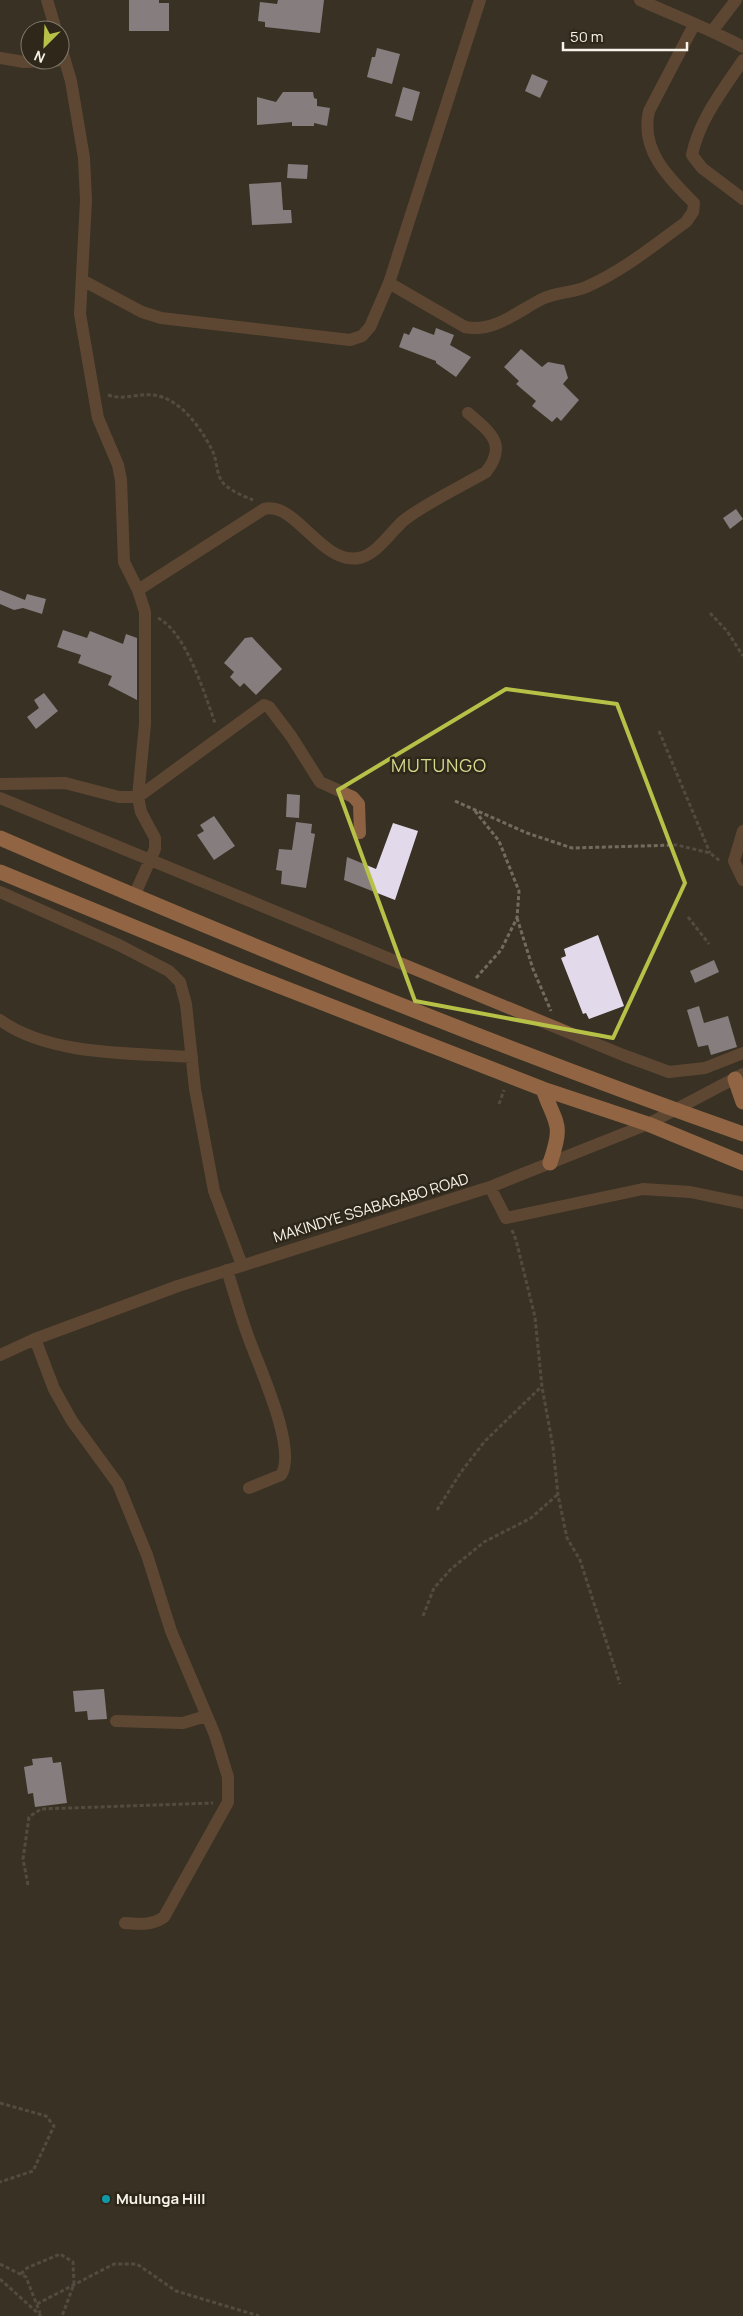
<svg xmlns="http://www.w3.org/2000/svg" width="743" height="2316" font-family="Manrope,sans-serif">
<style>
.building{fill:#e2daeb}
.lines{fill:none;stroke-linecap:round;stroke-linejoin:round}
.path{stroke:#726c5f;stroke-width:3;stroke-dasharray:4 2.5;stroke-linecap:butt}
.minor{stroke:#8d6243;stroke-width:12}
.highway{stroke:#fca568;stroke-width:15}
.marked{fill:none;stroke:#b7c147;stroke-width:4;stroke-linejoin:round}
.culture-dot{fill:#0f9aa8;stroke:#2f281a;stroke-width:2}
.labels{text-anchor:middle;stroke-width:5;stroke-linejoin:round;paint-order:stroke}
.street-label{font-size:15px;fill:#f7f3ea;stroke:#2f281a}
.poi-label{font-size:15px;font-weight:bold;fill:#f7f3ea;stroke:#2f281a;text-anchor:start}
.quarter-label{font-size:18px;letter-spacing:1px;fill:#d3db8e;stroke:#2f281a}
</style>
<rect width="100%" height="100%" fill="#393224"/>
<path class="building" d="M129 0H159V3H169V31H129Z
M278 0H324L320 33 265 27V22L258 21 260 2 277 4Z
M377 48 400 54 392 84 367 77 372 57H375Z
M532 74 548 81 540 98 525 91Z
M403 87 420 92 412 121 395 116Z
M283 92H313L314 98 317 99V106L330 108 327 126 314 123V126H292V122L257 125V97L276 102Z
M288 164 308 165 307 179 287 178Z
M281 182 283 210H291L292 223 252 225 249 184Z
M413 327 434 335 436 328 454 335 450 345 471 357 456 377 436 363V361L399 347 404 333 409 335Z
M521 349 542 367 548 362 564 365 568 378 563 384 579 400 561 421 557 417 552 422 532 406 536 401 516 384 519 381 504 367Z
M736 509 743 519 730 529 723 518Z
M0 590 25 600 27 594 46 599 42 614 23 608 14 610 0 604Z
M63 630 87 638 90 631 123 644 126 634 137 638V700L108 685 112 676 78 663 81 655 57 647Z
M252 637 282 669 256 695 244 683 240 687 230 677 234 672 224 663 245 638Z
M44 693 58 711 36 729 27 717 39 708 34 700Z
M287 794 300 795 299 818 286 817Z
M214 816 235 846 214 860 197 835 204 831 200 825Z
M296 822 312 824 311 833 315 834 306 888 281 884 282 871 276 870 279 849 292 850Z
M393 823 418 831 395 900 344 880 347 857 376 869Z
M598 935 624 1006 589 1019 586 1013 583 1014 561 958 566 956 564 949Z
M714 960 719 972 695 983 690 971Z
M699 1006 704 1023 728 1016 737 1047 711 1055 708 1045 698 1047 687 1010Z
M104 1689 107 1719 88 1720 87 1711 75 1712 73 1691Z
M52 1757 53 1763 61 1762 67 1803 35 1807 33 1793 28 1794 24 1767 33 1765 32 1759Z"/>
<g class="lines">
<path class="path" d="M108 395C131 403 146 385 174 403 190 413 204 434 212 450 217 459 216 471 221 480 226 489 243 496 253 500
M710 613 727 631 743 656
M158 618C186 632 205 695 215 723
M659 731 710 853
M455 801 527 833 572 848 677 845 710 853 720 861
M475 811 499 841 519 891 517 918 501 950 476 978
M688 917 709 944
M517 918 533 969 551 1011
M499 1104 504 1090
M512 1230 516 1240 535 1317 542 1387 553 1447 558 1495 567 1538 580 1560 620 1684
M437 1510 461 1472 485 1441 541 1387
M423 1616 434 1588 451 1569 484 1542 531 1518 557 1495
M28 1885 23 1859 29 1817 41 1809 213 1803
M0 2103 46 2116 54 2126 33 2171 0 2182
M0 2264 26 2277 40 2313
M21 2274 27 2268 60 2254 73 2262 74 2284 62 2316
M0 2279 41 2316
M37 2304 114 2264H137L176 2291 259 2316"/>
<path class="minor" d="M47 0 56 30
M640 0C675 16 710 29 743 47
M713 30 736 0
M60 44 71 81 84 158 86 200 80 314 98 418 118 465 121 480 124 562 138 590 145 612V724L138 797 141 812 155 838V849L134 896
M0 58 24 62 65 60
M743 60C723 90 699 120 692 155L702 168 743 199
M82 280 142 312 161 318 350 340 362 336 370 327 389 283 480 0
M389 283 465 327C494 333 518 311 542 299 556 292 572 293 586 287 623 271 654 245 686 222L693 212 694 203C668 177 640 150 649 111L694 25
M138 590 264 509C296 501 321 565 359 558 376 555 391 532 403 521 424 504 462 486 486 472 508 444 490 432 468 413
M0 784 65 783 119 797H138L264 705 269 707 291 736 320 782 353 797 359 804 360 833
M0 798 623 1055 669 1072 705 1068 743 1053
M743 831 734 861 743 880
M0 892 119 945 169 971 180 982 186 1004 195 1089 214 1191 242 1265
M0 1020C49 1056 133 1053 192 1057
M490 1187 506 1218 643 1189 690 1192 743 1203
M227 1270C234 1292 240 1314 248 1336 258 1365 298 1449 281 1475L249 1488
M35 1339 54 1389 72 1421 118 1484 147 1555 171 1631 215 1735 228 1777V1802L164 1917C151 1926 140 1924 125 1923
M0 1355 35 1339 178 1286 490 1187 648 1124 743 1074
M116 1721 183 1723 206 1716"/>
<path class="highway" d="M0 838C244 944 492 1045 743 1134
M0 872 241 971 543 1089 648 1124 743 1163
M735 1079 743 1102
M543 1089C556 1126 564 1122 550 1163"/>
</g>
<path d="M0 0H743V2316H0ZM506 689 617 704 685 883 613 1038 415 1001 338 790Z" fill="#393224" fill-opacity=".55" fill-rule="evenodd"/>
<path class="marked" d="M506 689 617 704 685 883 613 1038 415 1001 338 790Z"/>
<circle class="culture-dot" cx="106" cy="2199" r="5"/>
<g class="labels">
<g class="street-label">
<text transform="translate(371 1208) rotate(-17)" y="5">MAKINDYE SSABAGABO ROAD</text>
</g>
<g class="poi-label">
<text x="116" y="2204">Mulunga Hill</text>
</g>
<g class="quarter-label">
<text x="439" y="772">MUTUNGO</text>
</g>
</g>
<g transform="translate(45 45) rotate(204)"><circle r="24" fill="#2f281a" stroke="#7f796d"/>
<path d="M0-4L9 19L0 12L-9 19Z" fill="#b7c147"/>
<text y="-8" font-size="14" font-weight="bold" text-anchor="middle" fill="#f7f3ea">N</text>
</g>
<path d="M563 42v8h124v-8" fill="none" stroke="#f7f3ea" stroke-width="2.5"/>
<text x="570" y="42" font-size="15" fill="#f7f3ea" stroke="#2f281a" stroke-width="4" paint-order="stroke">50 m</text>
</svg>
